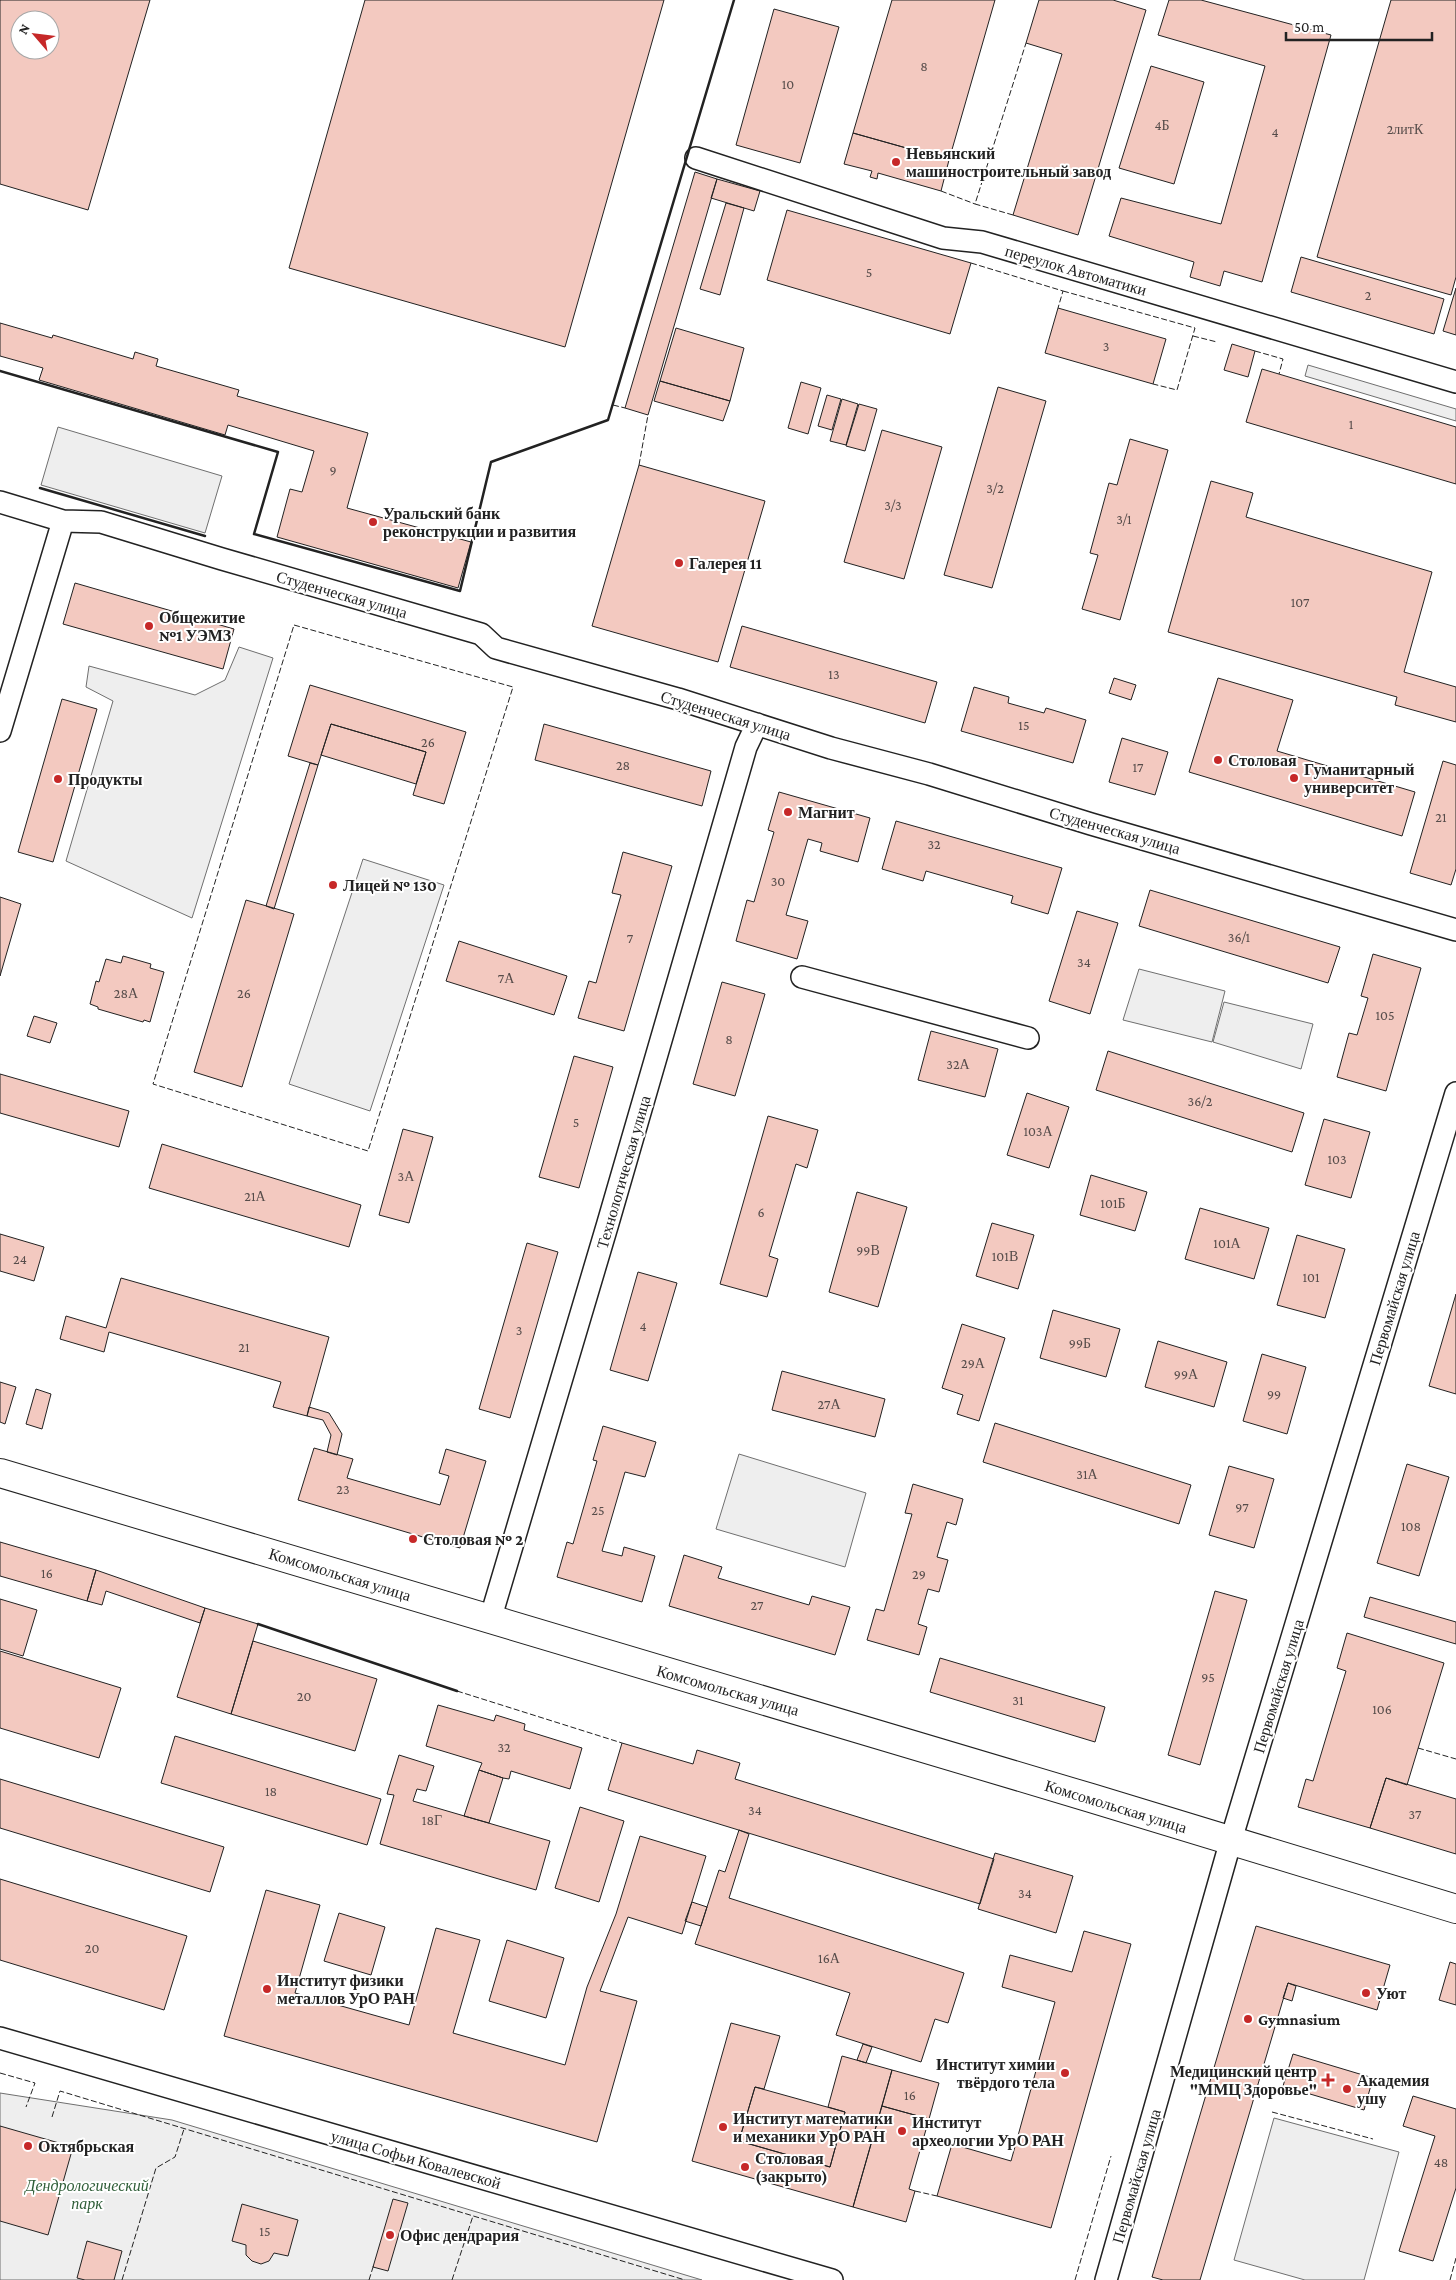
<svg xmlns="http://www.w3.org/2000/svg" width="1456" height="2280" font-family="'Crimson Pro',serif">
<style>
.green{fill:#eee;stroke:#6f6f6f}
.building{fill:#f3c9c0;stroke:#222;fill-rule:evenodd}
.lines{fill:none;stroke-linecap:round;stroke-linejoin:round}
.minor-casing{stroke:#222;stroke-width:24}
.major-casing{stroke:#222;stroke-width:30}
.minor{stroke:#fff;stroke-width:21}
.major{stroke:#fff;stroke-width:28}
.fence{stroke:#222;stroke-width:1;stroke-dasharray:6 2.5;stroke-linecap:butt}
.wall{stroke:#222;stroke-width:2.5}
.poi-dot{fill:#c62828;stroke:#fff;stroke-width:2}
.labels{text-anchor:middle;stroke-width:4;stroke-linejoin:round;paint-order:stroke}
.number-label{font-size:14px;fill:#564c4a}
.poi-label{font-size:16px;font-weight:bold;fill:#222;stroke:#fff;text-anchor:start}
.street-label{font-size:16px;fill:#222;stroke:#fff}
.park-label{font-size:16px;font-style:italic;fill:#2f5e38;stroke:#fff}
</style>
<rect width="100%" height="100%" fill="#fff"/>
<path class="green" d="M1308 365 1456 409V421L1305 376Z
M58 427 222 476 205 533 41 485Z
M239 647 273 658 192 918 66 861 113 701 86 687 89 666 195 695 225 680Z
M363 859 444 885 370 1111 289 1084Z
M1139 969 1225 991 1212 1042 1123 1020Z
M1224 1002 1313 1024 1301 1069 1213 1042Z
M739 1454 866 1493 845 1567 716 1529Z
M0 2093 172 2120 702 2280H0Z
M1274 2118 1399 2152 1364 2280H1305L1234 2260Z"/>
<path class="building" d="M0 0H150L88 210 0 184ZM20 20H50V50H20Z
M365 0H664L565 347 289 268Z
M892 0H995L949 160 853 133Z
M1039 0H1113L1146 10 1078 235 1013 215 1062 54 1026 43Z
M1169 0H1201L1331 35 1262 282 1224 271 1220 286 1190 277 1194 262 1109 236 1121 198 1221 224 1265 66 1158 35Z
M1391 0H1456V277L1451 295 1317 257Z
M774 9 839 27 800 163 736 145Z
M1151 66 1204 82 1174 184 1119 168Z
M853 133 949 160 941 191 878 173 877 179 870 177 872 171 844 164Z
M695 172 717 179 648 415 625 408Z
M717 179 760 191 754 211 711 198Z
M726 203 744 208 720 295 700 289Z
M787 210 971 263 950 334 767 280Z
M1301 257 1444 299 1434 334 1291 292Z
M1456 288V335L1443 331Z
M1058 308 1166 339 1153 384 1045 353Z
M0 323 52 338 53 335 133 359 135 352 158 359 156 366 239 390 237 396 368 433 347 508 471 542 458 588 277 537 290 489 302 492 314 451 228 425 225 435 39 380 43 368 0 356Z
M676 328 744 348 730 401 660 381Z
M1232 344 1255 351 1248 377 1224 370Z
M1262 369 1456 427V484L1246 422Z
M660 381 730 401 723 421 654 401Z
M801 382 821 388 808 434 788 428Z
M998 387 1046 401 992 588 944 575Z
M827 395 841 399 832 430 818 426Z
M842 399 858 404 846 445 830 441Z
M859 404 877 409 865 451 846 446Z
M882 430 942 447 904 579 844 562Z
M1130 439 1168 450 1120 620 1082 609 1098 555 1090 553 1109 483 1117 485Z
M639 465 765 501 718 662 592 626Z
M1211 481 1253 493 1246 517 1432 572 1404 672 1456 687V722L1395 705 1397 697 1168 632Z
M75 583 234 629 223 669 63 624Z
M742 626 937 682 925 723 730 667Z
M1114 678 1136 685 1131 700 1109 693Z
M1218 678 1293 700 1277 751 1415 792 1402 836 1189 772Z
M310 685 466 732 444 804 413 795 426 752 331 724 318 765 288 756Z
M974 687 1009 697 1008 703 1044 713 1046 708 1086 720 1073 763 961 731Z
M62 699 97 709 53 862 18 852Z
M331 724 426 752 416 784 321 755Z
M544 724 711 771 702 806 535 760Z
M1122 738 1168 752 1155 795 1109 782Z
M1443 761 1456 765V869L1451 885 1410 873Z
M310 763 318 765 274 909 266 906Z
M779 792 870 818 858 862 820 851 822 843 808 839 786 915 808 921 797 959 736 941 747 900 754 902 774 832 768 830Z
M896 821 1062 868 1048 914 1011 903 1013 896 926 871 923 881 882 869Z
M623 852 672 866 624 1031 578 1018 589 981 596 983 621 895 612 893Z
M1150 890 1340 947 1328 983 1139 926Z
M0 897 21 904 0 976Z
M246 900 294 914 242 1087 194 1072Z
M1077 911 1118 923 1090 1014 1049 1001Z
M459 941 567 976 554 1015 446 981Z
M1373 954 1421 968 1386 1091 1337 1077 1349 1033 1357 1035 1368 998 1361 996Z
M123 956 151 964 150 968 164 972 150 1022 144 1020 143 1022 98 1009V1007L90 1004 96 981 99 982 106 959 121 963Z
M722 982 765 994 735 1096 693 1084Z
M34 1016 57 1023 50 1043 27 1036Z
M931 1031 998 1049 985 1097 918 1080Z
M1108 1051 1304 1113 1292 1152 1096 1090Z
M574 1056 613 1067 579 1188 539 1177Z
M0 1074 129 1111 119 1147 0 1113Z
M1027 1093 1069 1107 1049 1168 1007 1155Z
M768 1116 818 1130 807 1168 796 1164 769 1256 778 1259 767 1297 720 1284Z
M1324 1119 1370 1132 1351 1198 1305 1185Z
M403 1129 433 1137 409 1223 379 1215Z
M162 1144 361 1205 349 1247 149 1188Z
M1091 1175 1147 1192 1135 1231 1080 1215Z
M857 1192 907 1207 878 1307 829 1292Z
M1200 1208 1269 1228 1254 1279 1185 1259Z
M992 1223 1034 1235 1018 1289 976 1276Z
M0 1234 44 1247 34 1281 0 1271Z
M1297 1235 1345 1249 1325 1318 1277 1305Z
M527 1243 558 1252 510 1418 479 1409Z
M638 1272 677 1283 648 1381 610 1370Z
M121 1278 329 1337 307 1416 273 1407 281 1382 109 1332 104 1352 60 1339 66 1316 106 1328Z
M1456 1294V1394L1429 1386Z
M1053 1310 1120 1329 1106 1377 1040 1358Z
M962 1324 1005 1338 979 1421 957 1414 963 1395 942 1388Z
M1158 1341 1227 1362 1214 1407 1145 1387Z
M1262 1354 1306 1367 1287 1434 1243 1421Z
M782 1371 885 1399 875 1437 772 1410Z
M0 1382 16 1387 5 1424 0 1422Z
M36 1389 51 1394 42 1429 26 1424Z
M309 1407 329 1413 342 1434 337 1455 327 1452 331 1435 323 1420 307 1416Z
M995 1423 1191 1485 1179 1524 983 1462Z
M603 1426 656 1442 645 1477 625 1472 602 1551 622 1556 624 1547 655 1556 642 1602 557 1577 567 1542 573 1544 597 1461 593 1460Z
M314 1448 353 1459 347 1478 440 1505 449 1476 439 1473 446 1449 486 1461 460 1548 298 1500Z
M1407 1464 1449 1477 1419 1576 1377 1563Z
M1229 1466 1274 1479 1254 1548 1209 1535Z
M913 1484 963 1499 956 1525 947 1522 937 1557 948 1560 939 1592 928 1589 918 1624 927 1627 919 1655 867 1640 876 1609 884 1611 912 1514 905 1513Z
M0 1542 96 1570 87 1601 0 1576Z
M684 1555 722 1567 718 1578 809 1605 812 1596 850 1607 835 1655 669 1606Z
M96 1570 205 1608 200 1623 106 1591 102 1605 87 1601Z
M1215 1591 1247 1600 1200 1765 1168 1755Z
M1370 1597 1456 1622V1644L1364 1617Z
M0 1599 37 1610 23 1656 0 1649Z
M205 1608 258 1624 231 1714 177 1697Z
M1347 1633 1444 1663 1407 1785 1386 1778 1370 1828 1298 1807 1306 1779 1313 1781 1346 1671 1337 1668Z
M253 1641 377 1679 355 1751 231 1714Z
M0 1651 121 1688 99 1758 0 1728Z
M940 1658 1105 1707 1095 1742 930 1692Z
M438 1705 494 1721 496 1715 525 1724 524 1730 582 1748 570 1789 511 1771 509 1779 503 1778 479 1770 482 1763 426 1746Z
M175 1736 381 1799 367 1845 161 1783Z
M622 1743 693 1764 697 1750 740 1763 735 1779 994 1859 980 1904 608 1790Z
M399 1755 434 1766 426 1791 417 1789 413 1801 550 1841 536 1890 380 1844 394 1795 387 1794Z
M479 1770 503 1778 489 1823 464 1816Z
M1386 1778 1456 1799V1854L1370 1828Z
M0 1779 224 1847 210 1892 0 1828Z
M580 1807 624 1821 599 1902 555 1888Z
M739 1830 749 1834 729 1898 964 1973 948 2023 935 2019 921 2062 836 2035 850 1993 695 1944 719 1870 725 1872Z
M640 1836 706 1856 682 1934 628 1917 600 1991 637 2001 597 2142 224 2036 266 1890 320 1905 295 1993 409 2025 436 1928 480 1940 453 2033 565 2065 587 1987 616 1914Z
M995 1853 1073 1876 1056 1933 978 1909Z
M0 1879 187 1936 164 2010 0 1960Z
M692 1902 707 1907 701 1926 685 1921Z
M339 1913 385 1927 371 1975 324 1961Z
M1256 1926 1390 1965 1377 2010 1288 1983 1200 2280H1163L1152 2277Z
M1084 1931 1131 1944 1051 2228 937 2196 952 2144 1011 2161 1055 2002 1002 1987 1010 1955 1072 1972Z
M507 1940 564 1958 546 2018 489 2001Z
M1450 1962 1456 1964V2005L1439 2000Z
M1288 1983 1296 1986 1292 2001 1283 1998Z
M731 2023 780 2036 764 2089 755 2087 739 2141 830 2167 845 2112 828 2107 842 2056 892 2070 853 2207 692 2161Z
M863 2044 872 2047 866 2063 857 2060Z
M1293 2054 1373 2078 1364 2110 1283 2086Z
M892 2070 939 2083 929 2119 882 2106Z
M755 2087 845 2112 830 2167 739 2141Z
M1413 2096 1456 2109V2188L1433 2261 1399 2251 1435 2136 1403 2126Z
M882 2106 929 2119 909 2189 915 2191 906 2222 853 2207Z
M0 2126 73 2147 48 2235 0 2221Z
M393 2199 408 2203 388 2271 373 2267Z
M242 2204 298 2220 288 2256 274 2253 269 2261 261 2264 252 2261 246 2255V2245L232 2241Z
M87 2241 122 2251 114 2280H85L77 2278Z"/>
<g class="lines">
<defs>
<path id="minor" d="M696 158 943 238 982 242 1456 382
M0 502 63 521 101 522 222 559 481 634 496 648 678 699 831 748 929 774 1091 824 1456 930
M0 731 63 521
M802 977 1028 1038
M490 1620 608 1223 746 747 757 724
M0 2038 832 2280
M1106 2280 1231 1840 1456 1093"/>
<path id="major" d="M0 1473 1091 1798 1456 1909"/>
</defs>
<use href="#minor" class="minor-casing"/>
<use href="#major" class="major-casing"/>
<use href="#minor" class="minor"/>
<use href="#major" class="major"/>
<path class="fence" d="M941 191 975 204
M1013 215 975 204 1026 43
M971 263 1063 291 1058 308
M1063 291 1195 328 1177 390 1153 384
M1193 336 1217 342
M1255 351 1283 359 1279 374
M613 405 625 408
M639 465 648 415
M294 625 513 687 368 1151 153 1084Z
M457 1691 622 1743
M1418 1748 1456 1759
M0 2073 35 2083 26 2107
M1272 2112 1373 2139
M52 2117 60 2091 685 2280
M915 2191 937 2196
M122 2280 156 2168 175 2157 184 2129
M369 2280 374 2264
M452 2280 473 2216
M1075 2280 1111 2156
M1450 2280 1456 2258"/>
<path class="wall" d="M0 371 278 452 254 534 460 591 491 462 608 420 734 0
M40 488 205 536
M258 1624 457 1691"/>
</g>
<g class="poi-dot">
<circle cx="896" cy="162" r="5"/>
<circle cx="373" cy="522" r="5"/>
<circle cx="679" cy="563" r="5"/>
<circle cx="149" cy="626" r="5"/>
<circle cx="1218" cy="760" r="5"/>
<circle cx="1294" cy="778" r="5"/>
<circle cx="58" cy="779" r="5"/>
<circle cx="788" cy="812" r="5"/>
<circle cx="333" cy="885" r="5"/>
<circle cx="413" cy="1539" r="5"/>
<circle cx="267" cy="1989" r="5"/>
<circle cx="1366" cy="1993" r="5"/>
<circle cx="1248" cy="2019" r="5"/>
<circle cx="1065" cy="2073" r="5"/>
<path d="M1325.5 2072.5h5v5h5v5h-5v5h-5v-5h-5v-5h5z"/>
<circle cx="1347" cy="2089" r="5"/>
<circle cx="723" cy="2127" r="5"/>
<circle cx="902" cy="2131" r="5"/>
<circle cx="28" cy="2146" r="5"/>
<circle cx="745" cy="2167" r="5"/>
<circle cx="390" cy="2235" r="5"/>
</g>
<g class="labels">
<g class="number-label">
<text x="924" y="71">8</text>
<text x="788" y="89">10</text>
<text x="1162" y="130">4Б</text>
<text x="1405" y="134">2литК</text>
<text x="1275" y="137">4</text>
<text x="869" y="277">5</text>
<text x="1368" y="300">2</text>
<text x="1106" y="351">3</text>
<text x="1351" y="429">1</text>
<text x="333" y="475">9</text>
<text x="995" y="493">3/2</text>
<text x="893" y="510">3/3</text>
<text x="1124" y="524">3/1</text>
<text x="1300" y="607">107</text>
<text x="834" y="679">13</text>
<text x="1024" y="730">15</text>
<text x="428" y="747">26</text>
<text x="623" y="770">28</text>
<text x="1138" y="772">17</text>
<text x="1441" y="822">21</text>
<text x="934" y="849">32</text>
<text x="778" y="886">30</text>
<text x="1239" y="942">36/1</text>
<text x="630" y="943">7</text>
<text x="1084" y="967">34</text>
<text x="506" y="983">7А</text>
<text x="126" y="998">28А</text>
<text x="244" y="998">26</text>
<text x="1385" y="1020">105</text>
<text x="729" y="1044">8</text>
<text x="958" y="1069">32А</text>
<text x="1200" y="1106">36/2</text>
<text x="576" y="1127">5</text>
<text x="1038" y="1136">103А</text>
<text x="1337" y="1164">103</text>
<text x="406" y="1181">3А</text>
<text x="255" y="1201">21А</text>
<text x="1113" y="1208">101Б</text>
<text x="761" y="1217">6</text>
<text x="1227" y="1248">101А</text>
<text x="868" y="1255">99В</text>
<text x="1005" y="1261">101В</text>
<text x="20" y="1264">24</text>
<text x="1311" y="1282">101</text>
<text x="643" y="1331">4</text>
<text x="519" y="1335">3</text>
<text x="1080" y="1348">99Б</text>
<text x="244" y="1352">21</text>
<text x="973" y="1368">29А</text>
<text x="1186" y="1379">99А</text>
<text x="1274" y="1399">99</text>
<text x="829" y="1409">27А</text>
<text x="1087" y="1479">31А</text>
<text x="343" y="1494">23</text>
<text x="1242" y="1512">97</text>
<text x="598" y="1515">25</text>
<text x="1411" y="1531">108</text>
<text x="47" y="1578">16</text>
<text x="919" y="1579">29</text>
<text x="757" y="1610">27</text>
<text x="1208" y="1682">95</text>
<text x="304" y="1701">20</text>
<text x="1018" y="1705">31</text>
<text x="1382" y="1714">106</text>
<text x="504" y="1752">32</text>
<text x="271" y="1796">18</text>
<text x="755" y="1815">34</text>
<text x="1415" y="1819">37</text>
<text x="432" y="1825">18Г</text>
<text x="1025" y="1898">34</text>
<text x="92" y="1953">20</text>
<text x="829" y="1963">16А</text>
<text x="910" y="2100">16</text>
<text x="1441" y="2167">48</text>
<text x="265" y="2236">15</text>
</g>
<g class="poi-label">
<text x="906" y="159">Невьянский<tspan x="906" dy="18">машиностроительный завод</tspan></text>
<text x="383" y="519">Уральский банк<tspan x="383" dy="18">реконструкции и развития</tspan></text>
<text x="689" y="569">Галерея 11</text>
<text x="159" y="623">Общежитие<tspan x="159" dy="18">№1 УЭМЗ</tspan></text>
<text x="1228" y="766">Столовая</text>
<text x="1304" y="775">Гуманитарный<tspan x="1304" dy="18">университет</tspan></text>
<text x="68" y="785">Продукты</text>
<text x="798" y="818">Магнит</text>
<text x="343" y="891">Лицей № 130</text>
<text x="423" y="1545">Столовая № 2</text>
<text x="277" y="1986">Институт физики<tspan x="277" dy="18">металлов УрО РАН</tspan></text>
<text x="1376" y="1999">Уют</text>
<text x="1258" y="2025">Gymnasium</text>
<text x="1055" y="2070" text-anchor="end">Институт химии<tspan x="1055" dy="18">твёрдого тела</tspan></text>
<text x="1317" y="2077" text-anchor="end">Медицинский центр<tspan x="1317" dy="18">"ММЦ Здоровье"</tspan></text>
<text x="1357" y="2086">Академия<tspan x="1357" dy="18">ушу</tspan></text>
<text x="733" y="2124">Институт математики<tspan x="733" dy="18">и механики УрО РАН</tspan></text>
<text x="912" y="2128">Институт<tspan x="912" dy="18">археологии УрО РАН</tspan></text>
<text x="38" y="2152">Октябрьская</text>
<text x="755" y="2164">Столовая<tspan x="755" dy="18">(закрыто)</tspan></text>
<text x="400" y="2241">Офис дендрария</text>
</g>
<g class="street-label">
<text transform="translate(1076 270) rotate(16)" y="6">переулок Автоматики</text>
<text transform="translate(342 594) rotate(16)" y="6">Студенческая улица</text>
<text transform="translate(726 715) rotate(17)" y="6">Студенческая улица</text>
<text transform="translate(1115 830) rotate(16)" y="6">Студенческая улица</text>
<text transform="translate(623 1172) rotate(-74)" y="6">Технологическая улица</text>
<text transform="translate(1394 1298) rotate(-73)" y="6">Первомайская улица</text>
<text transform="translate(340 1574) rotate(17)" y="6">Комсомольская улица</text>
<text transform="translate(1278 1686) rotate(-73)" y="6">Первомайская улица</text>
<text transform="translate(728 1690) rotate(16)" y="6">Комсомольская улица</text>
<text transform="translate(1116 1806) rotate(17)" y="6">Комсомольская улица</text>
<text transform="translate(416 2159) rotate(16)" y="6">улица Софьи Ковалевской</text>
<text transform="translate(1136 2176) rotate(-74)" y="6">Первомайская улица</text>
</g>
<g class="park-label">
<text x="87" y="2191">Дендрологический<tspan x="87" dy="18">парк</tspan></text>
</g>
</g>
<g transform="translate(35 35) rotate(298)"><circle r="24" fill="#ffffff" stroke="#a7a7a7"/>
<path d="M0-4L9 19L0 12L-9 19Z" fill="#c62828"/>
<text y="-8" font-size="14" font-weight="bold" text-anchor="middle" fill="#222222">N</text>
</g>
<path d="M1286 32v8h146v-8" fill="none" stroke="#222222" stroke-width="2.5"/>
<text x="1294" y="32" font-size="15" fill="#222222" stroke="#ffffff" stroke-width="4" paint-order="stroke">50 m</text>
</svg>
